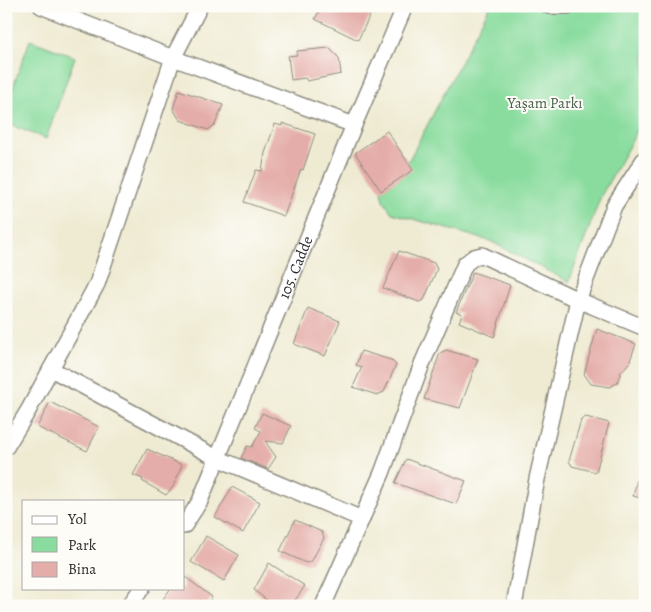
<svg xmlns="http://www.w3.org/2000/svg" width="651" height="612" font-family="Alegreya,serif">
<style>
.green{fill:#89dc9e;stroke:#5a8464}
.building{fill:#e5ada9}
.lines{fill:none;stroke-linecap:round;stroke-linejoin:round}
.minor-casing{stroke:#8d8b7f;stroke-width:18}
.minor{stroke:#fff;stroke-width:15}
.labels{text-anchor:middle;stroke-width:4;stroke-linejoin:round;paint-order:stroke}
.park-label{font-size:15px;fill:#47604e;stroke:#fdfcf7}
.street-label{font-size:15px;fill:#2b2b2b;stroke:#fdfcf7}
</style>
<rect width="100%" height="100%" fill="#fdfcf7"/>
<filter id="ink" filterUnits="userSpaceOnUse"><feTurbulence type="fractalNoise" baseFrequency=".02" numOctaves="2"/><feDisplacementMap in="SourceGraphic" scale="10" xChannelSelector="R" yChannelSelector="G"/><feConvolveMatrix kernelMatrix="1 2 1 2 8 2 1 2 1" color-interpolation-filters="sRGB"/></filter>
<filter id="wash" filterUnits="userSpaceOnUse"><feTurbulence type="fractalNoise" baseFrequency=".0096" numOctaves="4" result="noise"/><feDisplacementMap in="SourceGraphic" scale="20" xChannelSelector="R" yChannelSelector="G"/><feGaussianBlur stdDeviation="1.12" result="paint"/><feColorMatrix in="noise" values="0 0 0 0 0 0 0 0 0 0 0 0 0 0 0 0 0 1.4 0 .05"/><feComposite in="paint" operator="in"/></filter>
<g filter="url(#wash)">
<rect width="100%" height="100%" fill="#efebd3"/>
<path class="green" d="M490 6H645V117L601 196 569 282 490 241 392 213 383 200 381 191 410 158Z
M30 40 75 57 46 139 6 123V106Z"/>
<g id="blocks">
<path class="building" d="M322 6H368L373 9 358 40 315 19Z
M329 48 339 58 341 74 307 81 305 78 291 80 288 56 297 55V51Z
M179 90 223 105 215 125 208 130 180 120 173 109Z
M282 123 315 134 303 170 301 169 284 216 244 202 256 170 262 171 265 153 275 124 282 126Z
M387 131 413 170 381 191 355 153Z
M399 251 434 263 437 269 424 300 419 302 383 288Z
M473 272 510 285 494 337 459 322 462 314 456 312Z
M308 308 340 321 325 356 294 344Z
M597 329 636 344 629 363 621 372 617 383 610 387 591 384 584 374Z
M446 350 478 359 460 408 424 399 440 353Z
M361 351 391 360 396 365 384 392 377 395 353 387 362 367 356 365Z
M50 402 99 427 87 451 37 427Z
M262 413 291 426 283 443 265 441 276 457 268 469 241 458 247 446 252 447 261 431 255 428Z
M586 417 609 423 596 472 572 466 569 461 581 420Z
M147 449 182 465 173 487 166 495 142 481 143 479 133 475Z
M406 459 466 481 456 504 395 483Z
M641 464H645V499L633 496Z
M232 487 260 502 243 533 215 517Z
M295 520 322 532 324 538 311 562 306 563 280 551Z
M206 536 239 555 224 581 191 562Z
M269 563 305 586 291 606H274L254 590Z
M184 576 212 597 206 606H167L161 602 171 588H184Z"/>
</g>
</g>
<g filter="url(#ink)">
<use href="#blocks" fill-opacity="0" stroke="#8d8b7f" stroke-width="1"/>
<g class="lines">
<defs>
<g id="minor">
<path d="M41 6 173 58 354 125"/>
<path d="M549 6H569"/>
<path d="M51 369 217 458 362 519"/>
<path d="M6 447 28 411 97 284 173 58 200 6"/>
<path id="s1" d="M184 526 200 501 354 125 405 6"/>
<path d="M129 606 142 588"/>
<path d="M323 606 382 473 422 364 465 264 474 257 482 255 578 300 645 328"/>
<path d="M514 606 537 479 578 300 614 206 645 158"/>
</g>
</defs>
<use href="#minor" class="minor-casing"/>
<use href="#minor" class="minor"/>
</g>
</g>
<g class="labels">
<g class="park-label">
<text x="545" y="108">Yaşam Parkı</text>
</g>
<g class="street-label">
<text dy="5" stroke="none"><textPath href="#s1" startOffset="282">105. Cadde</textPath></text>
</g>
</g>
<rect width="651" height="612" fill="none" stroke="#fdfcf7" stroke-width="25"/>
<rect x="22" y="500" width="162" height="90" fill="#fdfcf7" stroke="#a9a8a5"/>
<rect x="32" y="516" width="25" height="8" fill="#ffffff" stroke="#a9a8a5"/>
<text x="68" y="524" font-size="15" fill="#2b2b2b">Yol</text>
<rect x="32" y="537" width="25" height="15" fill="#89dc9e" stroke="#a9a8a5"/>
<text x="68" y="550" font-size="15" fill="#2b2b2b">Park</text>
<rect x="32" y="562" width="25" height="15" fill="#e5ada9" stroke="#a9a8a5"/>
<text x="68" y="574" font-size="15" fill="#2b2b2b">Bina</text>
</svg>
